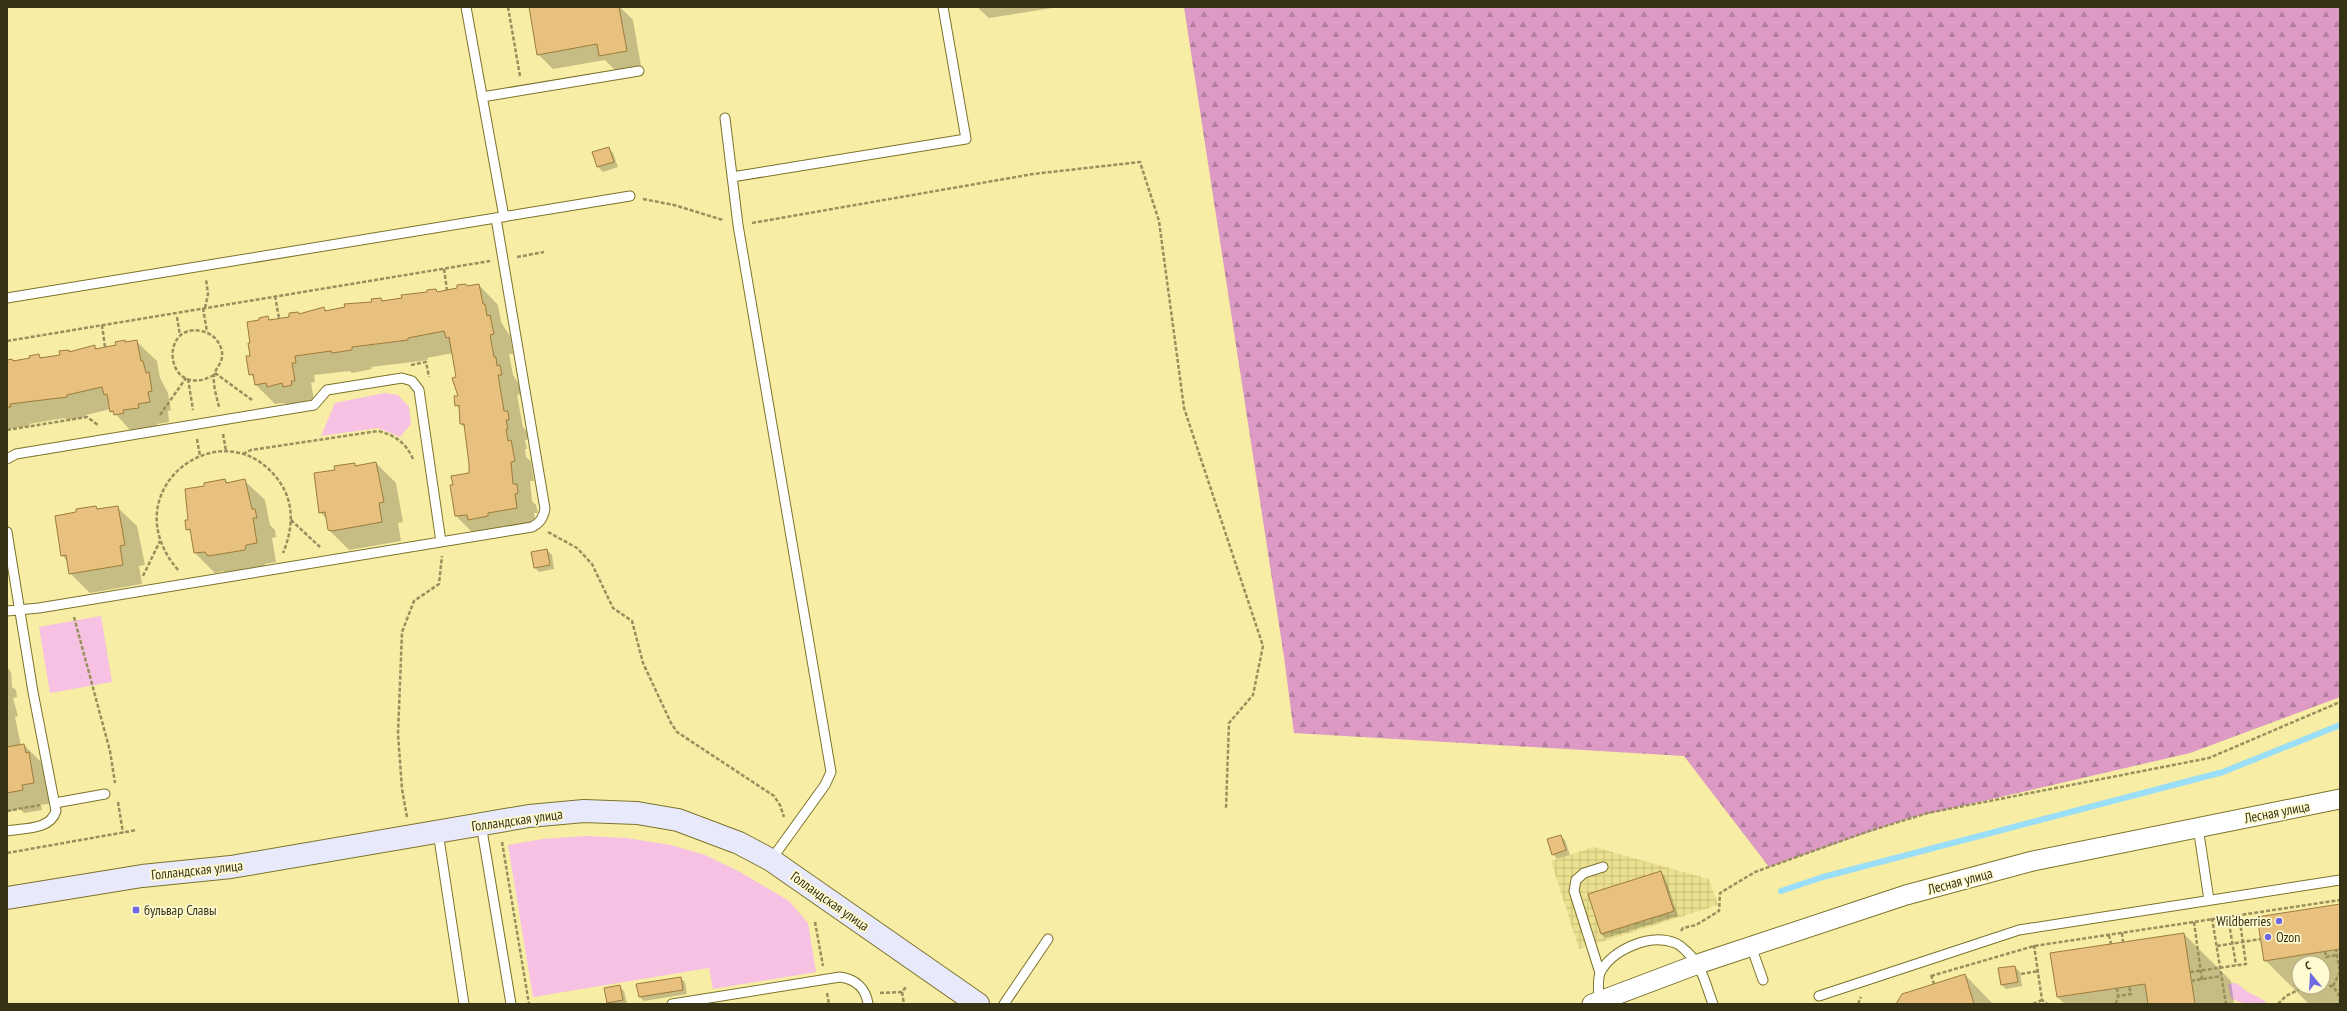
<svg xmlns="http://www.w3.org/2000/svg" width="2347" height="1011" font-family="'PT Sans Narrow',sans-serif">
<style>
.industrial{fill:url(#industrial-grid)}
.forest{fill:url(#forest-firs)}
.park{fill:#f6c1e2}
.shadow{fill:#0003;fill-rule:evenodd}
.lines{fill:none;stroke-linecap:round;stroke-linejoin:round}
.stream{stroke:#9adff7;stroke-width:6}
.building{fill:#e7c17d;stroke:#9d7c3d}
.lane-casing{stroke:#7c732d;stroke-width:11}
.street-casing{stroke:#7c732d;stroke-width:21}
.secondary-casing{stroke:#7c732d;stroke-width:24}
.path{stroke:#97905d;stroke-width:2.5;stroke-dasharray:4 2;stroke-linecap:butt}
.lane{stroke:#fff;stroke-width:9}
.street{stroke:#fff;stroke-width:19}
.secondary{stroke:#e8eafc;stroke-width:22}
.poi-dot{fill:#6e69e3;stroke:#fffacf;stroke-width:1.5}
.labels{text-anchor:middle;stroke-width:3.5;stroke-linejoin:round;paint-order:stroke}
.street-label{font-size:14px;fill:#363215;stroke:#fffacf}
.poi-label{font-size:14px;fill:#363215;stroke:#fffacf;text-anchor:start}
</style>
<defs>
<pattern id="industrial-grid" width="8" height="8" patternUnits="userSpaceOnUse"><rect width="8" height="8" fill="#ebe090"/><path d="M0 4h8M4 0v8" fill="none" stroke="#cac17b"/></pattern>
<pattern id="forest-firs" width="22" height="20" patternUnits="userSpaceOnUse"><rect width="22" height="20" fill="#dd9ac4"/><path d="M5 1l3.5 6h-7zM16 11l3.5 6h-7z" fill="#b47e9e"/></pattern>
</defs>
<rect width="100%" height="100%" fill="#f7eda5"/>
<path class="industrial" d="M1594 847 1709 879 1718 905 1579 949 1551 861Z"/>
<path class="forest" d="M1184 7H2340V697L2190 753 1910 818 1769 867 1684 756 1294 733 1284 657Z"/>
<path class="park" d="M384 393 398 395 409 407 411 424 400 437 378 428 321 436 335 403Z
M101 616 112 682 50 693 39 627Z
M586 836 626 838 671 845 705 855 740 872 789 901 808 923 816 972 713 989 709 968 533 997 508 845 543 839Z
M2234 983C2241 984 2242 989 2248 992 2255 996 2262 998 2268 1004 2254 1004 2242 1005 2231 998L2228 984Z"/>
<path class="shadow" d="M530 7H620L633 20 641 66 615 70 605 60 553 69 538 54Z
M977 7H1052V8L989 18Z
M608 148 613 153 618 167 603 172 598 167 594 153Z
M479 285 498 305 501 322 510 336 513 354H509L513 375 520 386 521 394 517 395 523 427 527 432 529 439 525 440 527 449H525L526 457 531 461 534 481H530L532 501 536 505 538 513H534L536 527 488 539 484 534 476 536 456 516 454 486 470 474V464L465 428 461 424 460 409 456 405 459 397 453 353 427 358 428 360 371 367 372 369 352 373 350 371 314 375 315 382 311 383 314 400 288 406 284 403 275 404 255 384 254 378 250 374 252 344 268 318 271 320 290 317 298 313 300 315 324 308 327 311 373 303 381 299 384 302 436 290 439 293 459 289 458 286Z
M137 342 157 361 160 378 168 393 171 410 168 411 169 422 157 424 158 427 131 431 111 409 86 415V417L67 420 64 418 29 424 30 426 7 429V361L31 359 39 355 42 359 61 355 69 351 70 353 94 346 97 349Z
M376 463 396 483 403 522 398 523 401 541 349 550 329 530 327 519 320 512 336 470 355 464 357 467Z
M225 480 228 483 245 481 265 500 270 525 275 530 276 537 272 538 276 562 265 564 264 570 228 576 224 571 215 573 195 553 192 533 187 529 189 521 205 487Z
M96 507 99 510 117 507 137 526 145 565 139 566 142 584 90 593 70 573 68 562 62 555 77 513Z
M547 550 552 555 554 569 539 572 534 567Z
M7 667 11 672 12 687 16 690 17 697 13 698 18 716 15 717 21 746 24 745 44 765 53 803 41 805 42 810 24 813 20 809 7 812Z
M1561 836 1565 840 1570 855 1557 859 1553 854Z
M1661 872 1665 877 1678 916 1606 938 1601 934Z
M2340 905V1003L2309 1004 2265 960ZM2299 963H2323V987H2299Z
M2184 934 2231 981 2234 1004H2065L2057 997Z
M2015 967 2020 972 2022 986 2006 989 2001 984Z
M1965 975 1993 1004H1897Z
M680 978 685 982 687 994 644 1001 640 997Z
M620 987 624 991 627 1004H609L608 1003Z"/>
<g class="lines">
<path class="stream" d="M1781 891 1823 877 2223 772 2340 725"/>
</g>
<path class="building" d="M529 7H619L627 51 599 56 597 44 537 55Z
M609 147 614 162 597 167 592 152Z
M466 284 467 286 479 284 483 304H485L487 316 490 315 494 334 490 335 494 357H496L497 366 500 365 502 375H498L504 411H508L509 420H506L508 429H506L508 441 511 440 515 461 511 462 513 484H517L518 493 515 494 517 508 488 513V516L468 520 467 515 455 516 450 485H453L451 476 469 473V464L464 424H460L459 405 455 406 454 396H458L452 378 456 377 449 337 446 338 444 331 408 338V340L352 347V350L332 353 331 351 295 356 296 363H292L295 381H291L292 385 283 387 282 383 267 387 266 383 255 385 253 374 249 375 246 356H250L248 343H250L247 322 259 320V318L268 316 269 320 289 317V313L298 312 299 314 324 307 325 311 345 307 344 304 372 302 371 299 381 298 382 301 402 298 401 295 427 292V290L436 289 437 292 457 288V285Z
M125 340V342L137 340 141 361H143L146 373 149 372 152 391 148 392 150 402 138 404 139 408 123 410 124 413 114 415 113 411 110 412 107 394 104 395 102 387 67 395V397L10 404 11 407H7V360L12 359 13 361 30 358 29 356 39 354 40 358 60 355 59 351 69 350V352L95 345V349L116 345 115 342Z
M376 462 384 502 379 503 382 522 332 531 328 530 325 512 319 513 314 473 335 470 334 466 355 463V466Z
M225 479 226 483 245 479 252 509H255L257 518H253L257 543 246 545 245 550 208 556 205 552 194 553 190 529 186 530 185 520H188L185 489 204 486V483Z
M96 506 97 509 118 506 125 545 120 546 123 565 69 574 66 555 61 556 55 516 76 512V509Z
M547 549 550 565 534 568 531 552Z
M24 744 26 753 29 752 34 783 22 785 23 790 7 793V747Z
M1561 835 1566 850 1552 855 1547 839Z
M1661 871 1674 911 1601 934 1588 894Z
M2340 904V949L2264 961 2257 917Z
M2184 933 2195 1004H2148L2145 984 2057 997 2050 953Z
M2015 966 2018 982 2001 985 1998 968Z
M1965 974 1974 1004H1896L1902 994Z
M681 977 683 990 639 997 636 984Z
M620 985 623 1000 607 1003 604 988Z"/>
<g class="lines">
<defs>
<path id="lane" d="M466 7 504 217
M482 97 639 71
M725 118 738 225 831 772 825 785 771 860
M732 177 966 139 943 7
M7 298 630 196
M7 459 16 454 314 405 327 390 402 378 412 381 419 390 441 542
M7 532 33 692 56 811C50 830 25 828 7 831
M7 611 39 608 532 527C540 523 543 518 545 509L496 218
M55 803 105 794
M481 824 511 1004
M2198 827 2209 900
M438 832 464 1004
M1751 946 1763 980
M1600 973 1574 891 1576 880 1584 873 1603 867
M1819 996 2019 930 2340 880
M1599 1001C1599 992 1597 982 1600 973 1611 950 1650 933 1675 943 1679 944 1684 949 1687 952 1702 965 1706 986 1713 1004
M672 1004 840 977C855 979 866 988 868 1004
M1004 1004 1048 939"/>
<path id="street" d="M1592 1004 1698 964 1906 895 2033 861 2340 799"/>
<path id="secondary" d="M7 898 142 876 231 867 529 816 584 811 637 813 678 820 739 843 771 860 978 1004"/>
</defs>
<use href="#lane" class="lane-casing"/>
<use href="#street" class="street-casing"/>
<use href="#secondary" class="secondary-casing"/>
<path class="path" d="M508 7 520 76
M643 199 674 205 723 220
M752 223 1033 174 1140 162 1159 221 1184 408 1263 646 1253 695 1229 723 1226 808
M517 257 544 252
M444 269 447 290
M275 296 279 318
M203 308 207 332
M205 308 208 294 206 279
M177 317 180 336
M102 325 105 347
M7 341 490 261
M411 365 426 362 429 377
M215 373 252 400
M214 375C165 402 158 322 201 331 211 333 218 339 221 348 226 363 214 367 214 377 213 386 217 398 219 407
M188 379 193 410
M160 415 186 378
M7 430 87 417 98 425
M223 434 226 451
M197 439 200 456
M243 454 251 450 378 431C395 435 406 443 413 459
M291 520 320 547
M548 532 577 548 592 564 613 608 632 621 643 663 671 723 677 732 774 796 780 805 784 817
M178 570C109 489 225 405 279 481 295 503 293 529 283 553
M143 576 160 541
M74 617 110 751 115 783
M118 802 123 833
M7 811 40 805
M407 817 402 789 398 734 402 632 414 601 439 584 442 556
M502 842 529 1004
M7 853 137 830
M2228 917 2236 965
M2212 918 2226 1004
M815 922 823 966
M2194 922 2202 980
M1681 931 1683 928 1696 925 1719 911 1720 893 1755 872 1866 832 1928 813 2209 758 2340 702
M2122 933 2123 942
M2109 935 2111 944
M2034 945 2042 1000 2047 1004
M2217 946 2261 939
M2325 951 2326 957 2337 955
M2190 972 2246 964 2239 915
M2021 974 2038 971
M1931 975 1934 984
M1931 976 2034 946 2340 900
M2191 981 2221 976
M2323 984C2335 985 2340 993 2340 1004
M2333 986 2340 972 2336 950
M2117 988 2118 996 2131 994 2129 986
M902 992 904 1004
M827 993 829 1004
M880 993 902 992 906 987
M1858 1004 1861 997
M2033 1004 2042 1000
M2116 1004 2118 996
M2278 1004 2286 996 2304 987"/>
<use href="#lane" class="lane"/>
<use href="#street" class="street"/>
<use href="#secondary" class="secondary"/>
</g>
<g class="poi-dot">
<rect x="132" y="906" width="8" height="8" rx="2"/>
<circle cx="2279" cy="921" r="4"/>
<circle cx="2268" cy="937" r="4"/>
</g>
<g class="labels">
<g class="street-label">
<text transform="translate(2277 812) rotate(-11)" y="5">Лесная улица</text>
<text transform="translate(517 820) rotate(-8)" y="5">Голландская улица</text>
<text transform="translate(197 870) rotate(-6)" y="5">Голландская улица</text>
<text transform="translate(1960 881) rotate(-15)" y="5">Лесная улица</text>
<text transform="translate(830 901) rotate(35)" y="5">Голландская улица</text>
</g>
<g class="poi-label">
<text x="144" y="915">бульвар Славы</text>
<text x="2271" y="926" text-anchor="end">Wildberries</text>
<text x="2276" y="942">Ozon</text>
</g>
</g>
<rect width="2347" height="1011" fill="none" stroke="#363215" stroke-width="16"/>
<g transform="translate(2311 975) rotate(342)"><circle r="19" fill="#fffacf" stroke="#afaa85"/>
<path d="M0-3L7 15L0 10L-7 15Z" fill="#6e69e3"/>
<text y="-6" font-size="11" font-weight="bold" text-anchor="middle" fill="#363215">С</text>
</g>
</svg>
